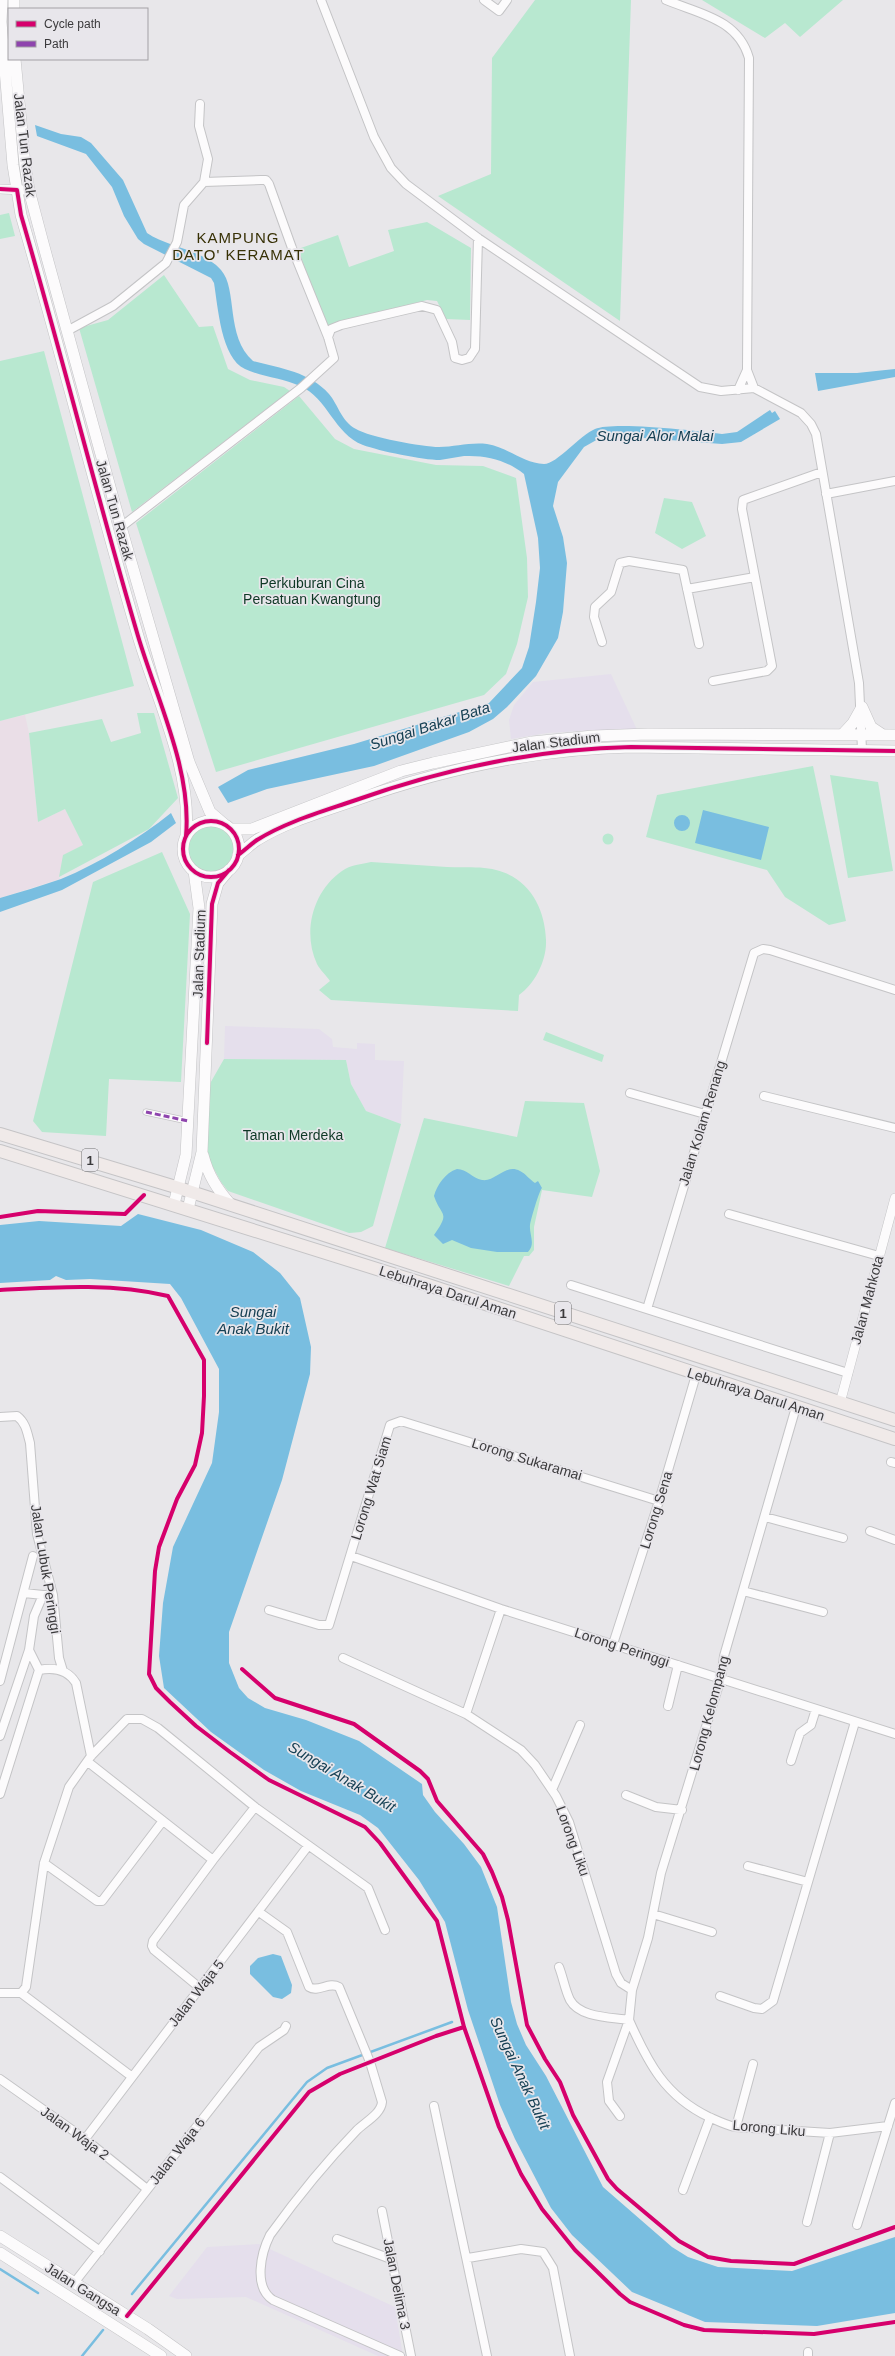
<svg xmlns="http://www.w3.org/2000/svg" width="895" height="2356" font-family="Arial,sans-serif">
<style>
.commercial{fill:#e5dfec}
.medical{fill:#eadee7}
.green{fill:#b8e8d0}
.water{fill:#79bee0}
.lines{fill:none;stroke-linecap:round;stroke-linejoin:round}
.stream{stroke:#79bee0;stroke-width:2.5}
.pedestrian-casing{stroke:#c4c4c6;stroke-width:7}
.minor-casing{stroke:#c4c4c6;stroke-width:10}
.tertiary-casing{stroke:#c4c4c6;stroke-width:10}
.secondary-casing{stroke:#c4c4c6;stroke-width:12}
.primary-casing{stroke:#c5c4c6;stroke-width:14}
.pedestrian{stroke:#fcfbfc;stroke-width:5.5}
.minor{stroke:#fcfbfc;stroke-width:8}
.tertiary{stroke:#fcfbfc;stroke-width:9}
.secondary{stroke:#fcfbfc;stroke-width:11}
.primary{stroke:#f0eae9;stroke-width:12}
.quiet{stroke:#8e44ad;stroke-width:3;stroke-dasharray:6 3;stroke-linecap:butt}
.cycleway-casing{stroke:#e8e6eb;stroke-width:6}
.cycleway{stroke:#d6006c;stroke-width:4}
.labels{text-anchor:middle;stroke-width:3.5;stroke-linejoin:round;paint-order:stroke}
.shield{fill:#e8e6eb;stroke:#6f6e70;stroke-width:1}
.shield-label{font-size:13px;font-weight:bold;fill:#3b3a3c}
.street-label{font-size:14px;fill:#3b3a3c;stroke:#e8e6eb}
.park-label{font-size:14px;fill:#0e3825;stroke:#e8e6eb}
.neighbourhood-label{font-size:15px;letter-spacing:1px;fill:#373105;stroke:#e8e6eb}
.water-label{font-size:15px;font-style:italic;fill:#164054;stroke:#e8e6eb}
</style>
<rect width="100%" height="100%" fill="#e8e7ea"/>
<path class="commercial" d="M611 674 639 734 597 730 547 733 511 739 509 720 514 705 533 682Z
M225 1026 319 1029 332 1039 333 1047 357 1049V1043L375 1044V1060L404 1061 401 1124 366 1111 351 1084 346 1060 224 1059Z
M259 2244 395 2307 403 2356H378L246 2297 177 2299 169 2296 207 2247Z"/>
<path class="medical" d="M25 715 29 733 38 822 65 809 83 845 59 877 60 879 0 898V721Z"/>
<path class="green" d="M535 0H631L620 321 438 196 491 174 492 58Z
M702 0H843L800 37 785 23 765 38Z
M9 213 15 236 0 239V215Z
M427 222 471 248 470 320 446 319 437 301 427 300 326 326 298 249 338 235 349 267 394 251 388 230Z
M164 275 199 327 213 326 228 369 250 380 284 387 290 391 132 512 79 328 108 320Z
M44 351 134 686 0 721V361Z
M299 396 335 439 354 449 436 465 483 466 516 478 527 558 528 597 517 644 506 674 484 695 216 772 136 523Z
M664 498 692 502 706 536 682 549 655 533Z
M137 713H154L178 798 149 829 59 877 63 855 83 845 65 809 38 822 29 733 102 719 111 742 141 733Z
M813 766 846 921 829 925 785 897 767 870 646 837 657 795Z
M830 775 878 782 893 871 848 878Z
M187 849a24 24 0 1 1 48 0a24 24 0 1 1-48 0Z
M602.5 839a5.5 5.5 0 1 1 11 0a5.5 5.5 0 1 1-11 0Z
M162 852 190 914 181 1082 109 1079 106 1136 42 1132 33 1121 93 882Z
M371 862C397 864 422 865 447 867 462 868 481 866 496 870 529 878 545 908 546 940 547 960 535 984 519 995L518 1011 331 1000 319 990 330 981C326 975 320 970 317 964 302 932 313 891 342 871 350 865 362 864 371 862Z
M546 1032 604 1055 602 1062 543 1040Z
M224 1059 346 1060 351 1084 366 1111 401 1124 373 1226 361 1232 349 1233 228 1191 221 1182 208 1158V1087Z
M525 1101 584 1103 600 1171 592 1197 542 1190 534 1227V1250L529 1256H524L509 1286 385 1248 424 1118 517 1137Z"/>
<path class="water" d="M35 125 61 134 81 137 91 143 123 180 147 233C167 247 204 250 221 270 238 289 225 336 253 361 280 368 310 372 329 394 339 406 341 421 356 429 369 437 423 447 439 447 455 447 470 442 487 444 507 447 523 463 544 464 557 464 580 435 595 429 613 421 698 431 722 434L737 432 770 410 772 413 775 411 780 419 741 442 722 444 617 436 600 438 584 447 558 482 553 506 563 537 567 563 563 612 558 638 536 676 507 707 493 719 469 732 374 766 267 789 228 803 218 787 248 770 354 744 489 703 522 668 529 647 536 602 540 568 538 538 524 474C506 460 487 455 464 456 456 457 448 459 440 460 423 460 379 451 363 445 334 434 328 398 300 386 282 378 262 377 245 369 221 358 218 307 214 283L211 278 144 244 138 239 124 216 112 187 86 154 37 136Z
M895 369V377L818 391 815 373H857Z
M703 810 769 827 761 860 695 843Z
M171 813 176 823 151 842 62 890 0 912V898C20 892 41 886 61 879 100 863 138 839 171 813Z
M674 823a8 8 0 1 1 16 0a8 8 0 1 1-16 0Z
M457 1169C467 1169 472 1178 482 1180 496 1182 505 1163 520 1171 526 1174 529 1179 535 1183L538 1181 542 1188C539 1191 531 1219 530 1225 529 1234 536 1244 528 1252H497L471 1248 452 1240 443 1244 434 1235C451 1211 441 1217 434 1196 437 1185 445 1173 457 1169Z
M138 1214 201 1230 253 1252 280 1273 300 1298 311 1347 310 1374 282 1480 229 1632V1663L239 1688 248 1698 265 1708 306 1720 359 1741 422 1784 423 1795 435 1812 464 1844 481 1867 497 1907 511 2002 517 2024 526 2045 546 2076 603 2187 672 2247 688 2257 718 2267 792 2271 895 2237V2313L817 2326 705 2322 632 2292 572 2235 551 2208 515 2139 500 2105 468 2010 445 1922 419 1880 378 1828 360 1815 301 1791 264 1770 211 1732 164 1688 159 1656 163 1603 173 1547 212 1463 219 1412V1369L181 1298 170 1284 90 1279 66 1280 56 1276 50 1280 0 1283V1225L39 1221 121 1226Z
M273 1954 281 1956 292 1985 291 1993 282 1999 273 1997 250 1974V1966L258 1958Z"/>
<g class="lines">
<path class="stream" d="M0 2269 38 2293
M132 2294 307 2082 327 2068 452 2022
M82 2356 103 2330"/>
<defs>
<path id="pedestrian" d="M146 1112 188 1121"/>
<path id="minor" d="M321 0 374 137 391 168 406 184 478 238 700 387 721 391 754 388 801 413 811 424 816 434 859 683 862 750
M484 0 499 11 507 0
M666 0C700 14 738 19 749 58L747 370 754 388
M67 331 113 306 166 263 177 242 184 205 204 182 208 159 199 126 200 104
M328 337 331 329 341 325 422 306 437 310 452 342 455 358 462 360 469 358 475 349 478 238
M738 390 747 370
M826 494 895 481
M121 527 301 388 334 358 328 337 292 248 269 184 266 180H261L204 182
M687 589 755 577
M602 642 594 617 595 607 611 592 620 563 629 561 683 570 699 644
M713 681 767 671 772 666 742 509 743 500 822 472
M630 1093 705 1114
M764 1096 895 1128
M729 1214 879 1256
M571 1285 848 1373
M647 1309 754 953 763 949 770 950 895 990
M0 1417 17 1416C26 1423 27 1432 30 1443L37 1534 53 1595 59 1658 63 1671
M891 1462 895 1463
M765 1517 843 1538
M870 1531 895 1540
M351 1556 501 1609 895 1734
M743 1591 823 1612
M24 1593 43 1595
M501 1609 466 1714 521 1750 535 1765 556 1796 569 1822 616 1974 621 1983 632 1990
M269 1610 319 1625H329L390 1425 401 1421 659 1501
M613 1644 659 1501 696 1375
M29 1650 39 1670
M343 1658 466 1714
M0 1681 33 1556
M668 1706 678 1665
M0 1736 29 1650 34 1616 43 1595H53
M791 1761 800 1733 811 1725 816 1709
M88 1762 213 1860
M552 1790 580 1725
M0 1794 39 1670C54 1667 68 1670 76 1683L91 1756
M626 1795 656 1807 682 1810
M44 1863 97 1901H102L162 1822
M748 1866 808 1882
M259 1912 287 1932 309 1987C318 1993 329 1981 339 1987L370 2062 382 2102C381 2114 365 2122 357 2130 326 2162 296 2199 270 2235 261 2253 253 2287 273 2300L400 2356
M653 1914 712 1932
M559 1967C563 1977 565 1990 570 2000 580 2018 611 2017 629 2020
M200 1988 154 1950 152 1946 153 1941 213 1860 255 1807
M0 1993H21
M21 1993 26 1987 44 1863 69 1787 91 1756 127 1719H142L158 1728 255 1807 368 1888 385 1930
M21 1993 131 2076
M720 1996 754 2008 762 2009 773 2001 855 1722
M629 2020C648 2063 665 2096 709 2117 718 2121 726 2125 735 2127L830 2133 888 2126
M0 2079 85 2139 147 2189
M434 2106 487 2356
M620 2116 609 2101 607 2082 629 2020 632 1990 648 1938 661 1873 721 1678 724 1656 796 1407
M736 2127 753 2064
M85 2139 308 1846
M0 2177 100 2251
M683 2190 710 2118
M382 2211 411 2356
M807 2222 830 2133
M857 2225 895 2103
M337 2239 391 2259
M468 2258 521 2249 543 2252 553 2268 570 2356
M74 2283 259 2047 284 2030 286 2026
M808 2352V2356"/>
<path id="tertiary" d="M0 189 23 190
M840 1403 895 1198"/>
<path id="secondary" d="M2 0 1 22 13 165 21 215C62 355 97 497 138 636 157 700 192 770 186 836
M14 9V0
M15 59 25 165 29 190 43 243 121 527 189 762 210 812 224 824
M862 707 871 727 883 735
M842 735 853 723 862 707
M183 849a28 28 0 1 1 56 0a28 28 0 1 1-56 0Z
M231 829H252L401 771 433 763 532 742 593 736 648 734 895 735
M238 855C245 850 251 844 257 840 286 822 321 812 353 801 443 769 535 749 631 747L895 751
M203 1155C208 1175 217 1189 231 1205
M174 1204 186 1155 199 908 194 871
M188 1209 202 1152 212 904 218 883 229 870
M0 2236 148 2329 186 2356
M0 2253 161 2356"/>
<path id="primary" d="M0 1134 179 1188 895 1420
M0 1151 428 1285 895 1439"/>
</defs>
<use href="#pedestrian" class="pedestrian-casing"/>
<use href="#minor" class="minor-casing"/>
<use href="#tertiary" class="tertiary-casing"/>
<use href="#secondary" class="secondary-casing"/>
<use href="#primary" class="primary-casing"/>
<use href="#pedestrian" class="pedestrian"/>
<use href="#minor" class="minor"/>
<use href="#tertiary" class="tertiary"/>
<use href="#secondary" class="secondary"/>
<use href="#primary" class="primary"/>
<path class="quiet" d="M146 1112 188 1121"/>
<defs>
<path id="cycleway" d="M0 189 17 190 21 215C62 355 97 497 138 636 157 700 192 770 186 836
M183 849a28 28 0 1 1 56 0a28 28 0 1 1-56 0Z
M238 855C245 850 251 844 257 840 286 822 321 812 353 801 443 769 535 749 631 747L895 751
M207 1043 212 904 218 883 229 870
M0 1217 38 1211 125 1214 144 1195
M0 1290C55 1287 114 1283 168 1296L204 1360V1396L202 1433 195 1465 177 1499 159 1547 155 1571 149 1674 156 1688 170 1702 196 1726 230 1752 269 1780 365 1827 380 1843 437 1921 464 2027 499 2127 521 2174 542 2209 575 2250 620 2294 630 2302 684 2325 704 2330 814 2334 895 2322
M242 1669 275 1698 354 1724 420 1771 428 1779 437 1801 483 1854 492 1872 502 1897 508 1920 527 2025 545 2059 560 2082 573 2115 608 2179 617 2189 679 2241 708 2257 731 2261 794 2264 895 2227
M127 2316 309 2092 340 2074 436 2036 464 2027"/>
</defs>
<use href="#cycleway" class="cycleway-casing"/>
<use href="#cycleway" class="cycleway"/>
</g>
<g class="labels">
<g class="shield">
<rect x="82" y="1149" width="16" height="22" rx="3"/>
<rect x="555" y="1302" width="16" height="22" rx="3"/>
</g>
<g class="shield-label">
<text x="90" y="1165">1</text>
<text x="563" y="1318">1</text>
</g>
<g class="street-label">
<text transform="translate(25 145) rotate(83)" y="5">Jalan Tun Razak</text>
<text transform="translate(115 510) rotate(74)" y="5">Jalan Tun Razak</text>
<text transform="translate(556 742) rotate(-7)" y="5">Jalan Stadium</text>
<text transform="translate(199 954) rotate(-88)" y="5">Jalan Stadium</text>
<text transform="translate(702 1123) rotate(-73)" y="5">Jalan Kolam Renang</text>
<text transform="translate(448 1292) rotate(18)" y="5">Lebuhraya Darul Aman</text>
<text transform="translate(867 1300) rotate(-75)" y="5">Jalan Mahkota</text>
<text transform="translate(756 1394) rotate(18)" y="5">Lebuhraya Darul Aman</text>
<text transform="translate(527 1459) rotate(17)" y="5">Lorong Sukaramai</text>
<text transform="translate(371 1488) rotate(-73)" y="5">Lorong Wat Siam</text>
<text transform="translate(656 1510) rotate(-73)" y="5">Lorong Sena</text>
<text transform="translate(46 1569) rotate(81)" y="5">Jalan Lubuk Peringgi</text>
<text transform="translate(622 1647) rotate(18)" y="5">Lorong Peringgi</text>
<text transform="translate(709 1713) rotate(-75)" y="5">Lorong Kelompang</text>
<text transform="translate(573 1841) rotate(70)" y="5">Lorong Liku</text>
<text transform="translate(196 1993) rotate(-52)" y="5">Jalan Waja 5</text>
<text transform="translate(769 2128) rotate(5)" y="5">Lorong Liku</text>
<text transform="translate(75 2133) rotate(36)" y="5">Jalan Waja 2</text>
<text transform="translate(177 2151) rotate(-52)" y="5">Jalan Waja 6</text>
<text transform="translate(397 2284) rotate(79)" y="5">Jalan Delima 3</text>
<text transform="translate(83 2289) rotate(32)" y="5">Jalan Gangsa</text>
</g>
<g class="park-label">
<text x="312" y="588">Perkuburan Cina<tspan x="312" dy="16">Persatuan Kwangtung</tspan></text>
<text x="293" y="1140">Taman Merdeka</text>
</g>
<g class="neighbourhood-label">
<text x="238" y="243">KAMPUNG<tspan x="238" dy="17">DATO' KERAMAT</tspan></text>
</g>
<g class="water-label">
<text x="655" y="441">Sungai Alor Malai</text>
<text transform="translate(430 726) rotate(-18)" y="5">Sungai Bakar Bata</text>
<text x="253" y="1317">Sungai<tspan x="253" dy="17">Anak Bukit</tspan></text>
<text transform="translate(342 1777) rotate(31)" y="5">Sungai Anak Bukit</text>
<text transform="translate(520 2073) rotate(65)" y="5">Sungai Anak Bukit</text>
</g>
</g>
<rect x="8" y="8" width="140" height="52" fill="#e8e6eb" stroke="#a3a1a5"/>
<rect x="16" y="21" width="20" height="6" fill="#d6006c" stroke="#a3a1a5"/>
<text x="44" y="28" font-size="12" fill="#3b3a3c">Cycle path</text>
<rect x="16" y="41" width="20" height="6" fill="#8e44ad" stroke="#a3a1a5"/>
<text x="44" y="48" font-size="12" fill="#3b3a3c">Path</text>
</svg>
